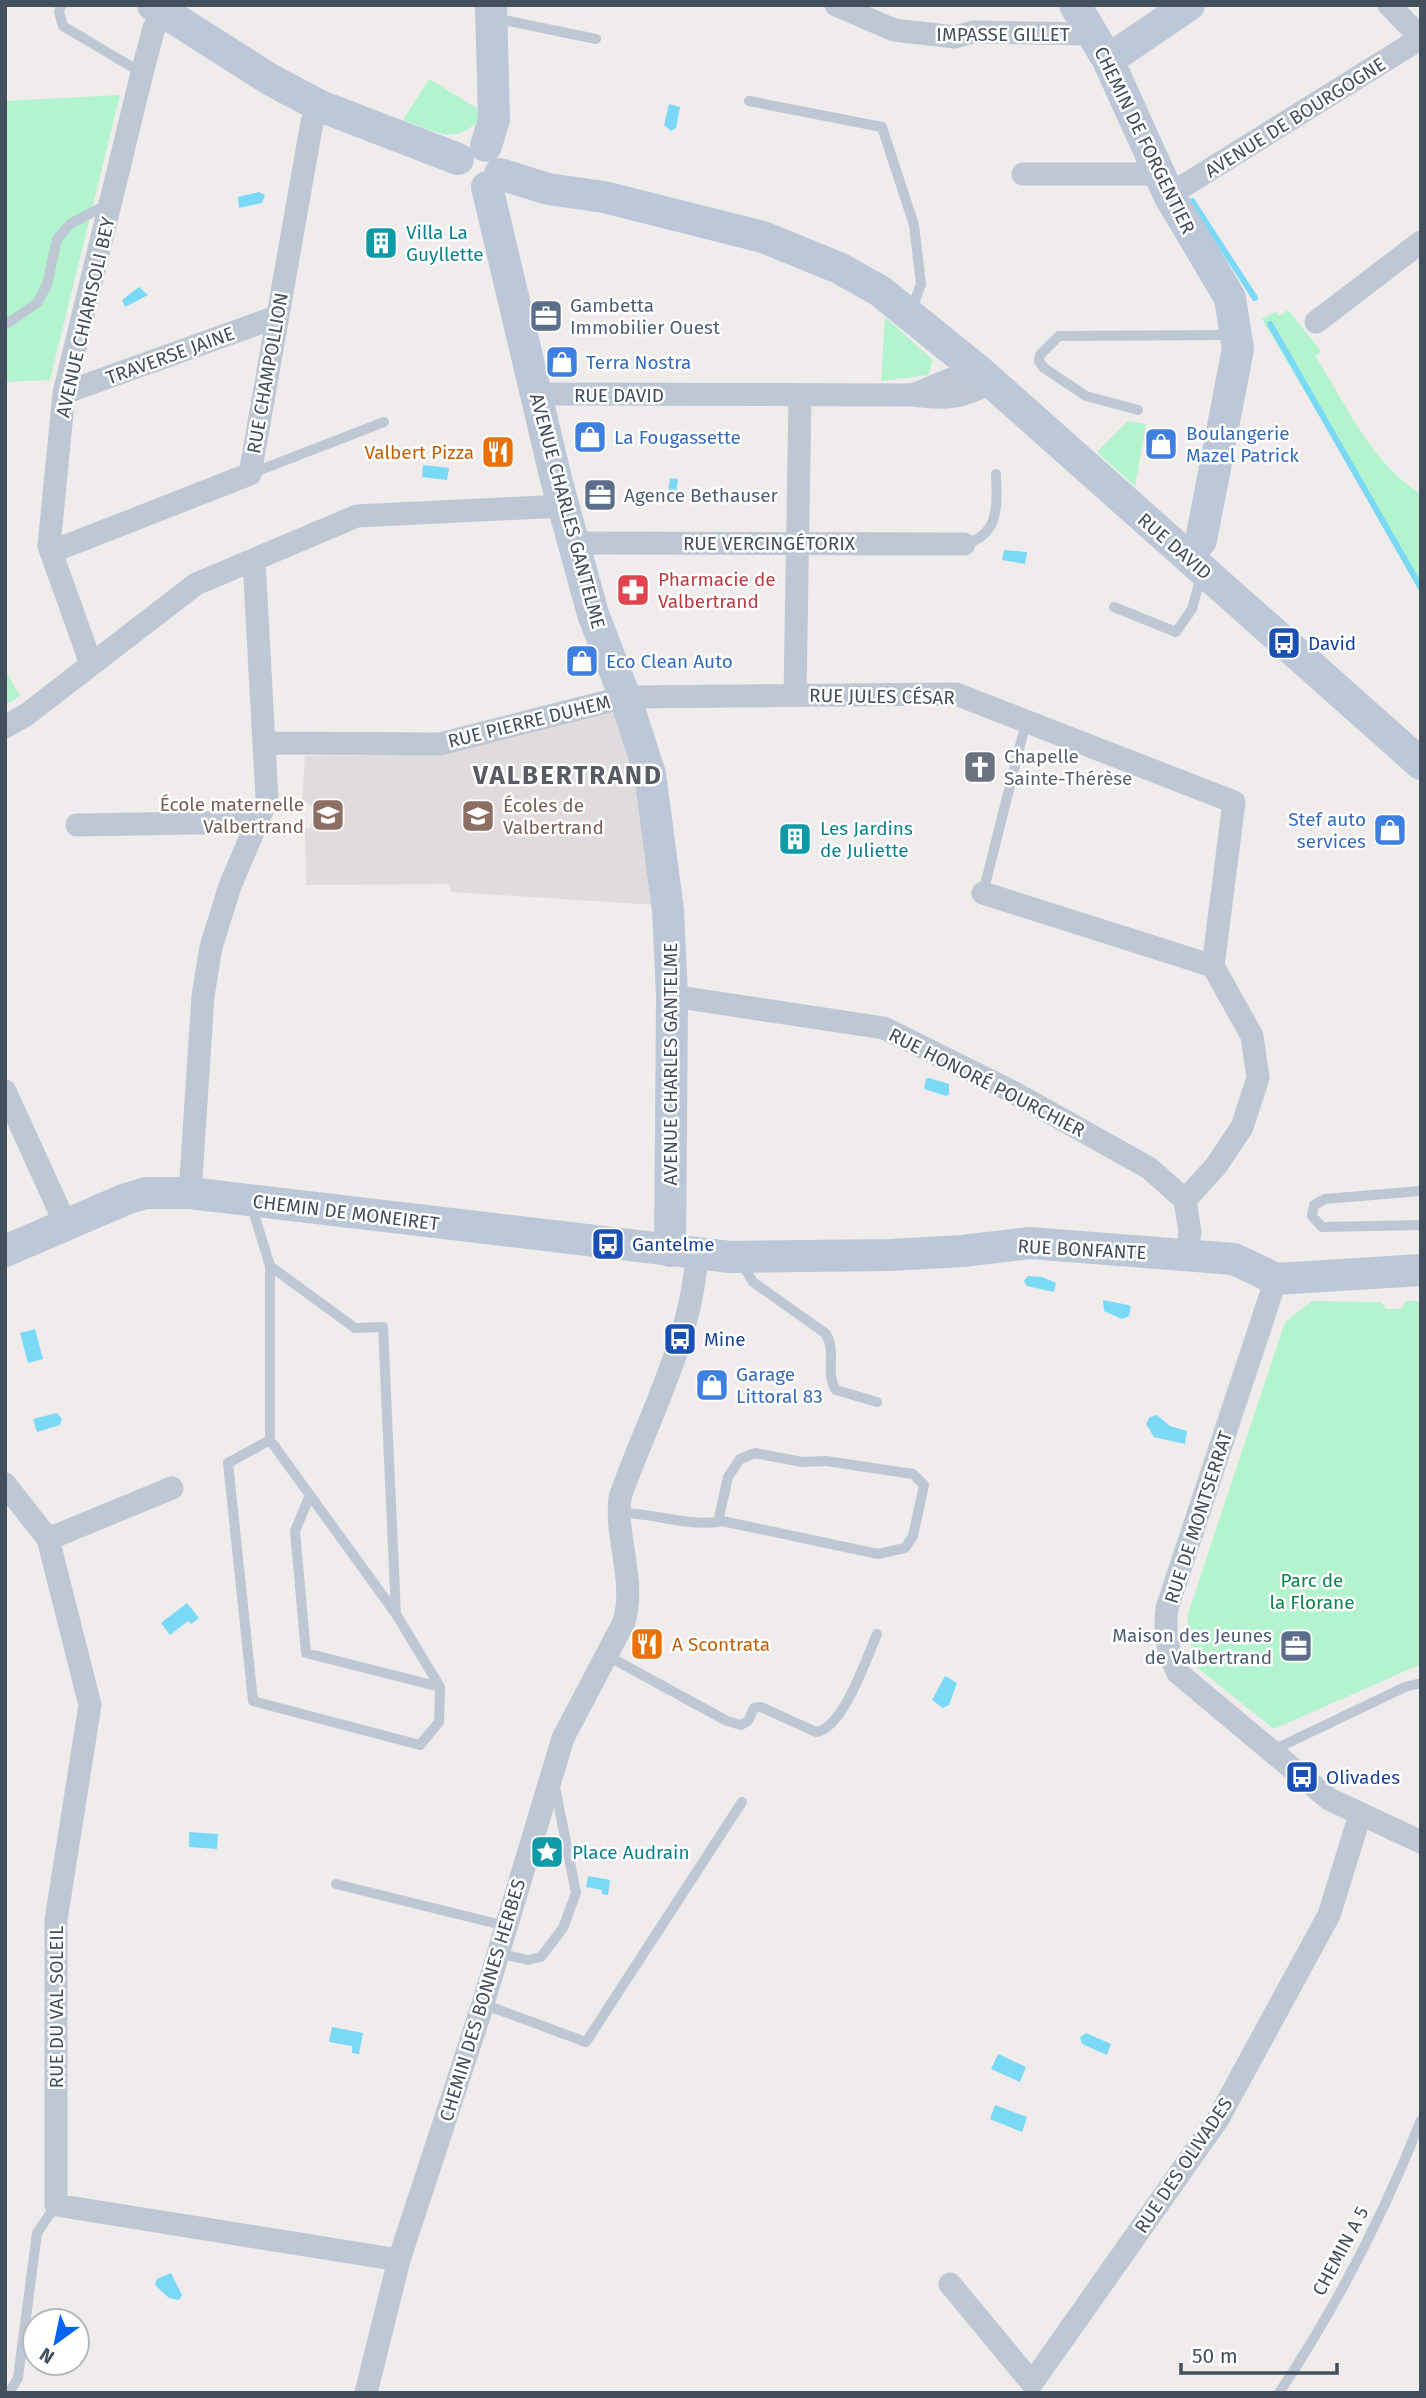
<svg xmlns="http://www.w3.org/2000/svg" width="1426" height="2398" font-family="'Fira Sans',sans-serif">
<style>
.education{fill:#e0dcdd}
.green{fill:#b3f4ce}
.water{fill:#7ad9f6}
.lines{fill:none;stroke-linecap:round;stroke-linejoin:round}
.stream{stroke:#7ad9f6;stroke-width:6}
.lane{stroke:#bdc8d4;stroke-width:10}
.street{stroke:#bdc8d4;stroke-width:23}
.secondary{stroke:#bcc8d8;stroke-width:32}
.labels{text-anchor:middle;stroke-width:5;stroke-linejoin:round;paint-order:stroke}
.street-label{font-size:19px;fill:#424f5c;stroke:#fff}
.culture-label{font-size:19px;fill:#0d838f;stroke:#fff;text-anchor:start}
.service-label{font-size:19px;fill:#4e5e75;stroke:#fff;text-anchor:start}
.shop-label{font-size:19px;fill:#366cbe;stroke:#fff;text-anchor:start}
.food-label{font-size:19px;fill:#c56008;stroke:#fff;text-anchor:end}
.health-label{font-size:19px;fill:#be3a42;stroke:#fff;text-anchor:start}
.transit-label{font-size:19px;fill:#164399;stroke:#fff;text-anchor:start}
.worship-label{font-size:19px;fill:#5b616d;stroke:#fff;text-anchor:start}
.education-label{font-size:19px;fill:#785e54;stroke:#fff;text-anchor:end}
.park-label{font-size:19px;fill:#0b854c;stroke:#fff}
.district-label{font-size:26px;font-weight:bold;letter-spacing:2px;fill:#585c62;stroke:#fff}
</style>
<rect width="100%" height="100%" fill="#efeceb"/>
<path class="education" d="M610 712 621 719 640 777 655 905 452 892 449 884 306 885 305 829 311 828V805L302 801 305 756 424 755Z"/>
<path class="green" d="M429 79 485 113C456 148 441 133 403 120Z
M120 95 50 380 5 382V101Z
M1288 310 1321 351 1315 356C1347 405 1370 462 1421 494V588L1262 319 1275 312 1279 316Z
M885 317 933 360 928 375 881 381Z
M1128 421 1146 424 1135 486 1097 452Z
M5 670 20 696 5 705Z
M1312 1301 1381 1302 1386 1309H1401L1406 1301H1421V1664L1274 1729 1194 1665 1187 1617 1285 1322Z"/>
<path class="water" d="M669 104 680 107 676 128 671 131 664 125Z
M259 192 265 195 262 203 239 208 238 197Z
M139 287 148 295 125 307 122 300Z
M423 465 449 468 447 480 422 477Z
M670 478 678 479 675 502H667Z
M1004 550 1027 552 1025 564 1002 560Z
M929 1078 949 1084V1094L946 1096 924 1089 926 1079Z
M1028 1276 1042 1277 1056 1283 1054 1292 1027 1286 1024 1281Z
M1103 1300 1128 1305 1131 1307 1129 1316 1122 1319 1104 1311Z
M35 1329 43 1359 28 1363 20 1333Z
M57 1413 62 1419 60 1425 37 1432 33 1419Z
M1157 1415 1170 1426 1187 1431 1185 1444 1154 1437 1146 1424 1150 1417Z
M187 1603 199 1618 191 1624 188 1621 170 1635 161 1623Z
M945 1676 957 1683 949 1705 943 1708 932 1700Z
M189 1832 218 1834 217 1849 189 1847Z
M588 1876 610 1880 608 1895 602 1894V1890L586 1887Z
M332 2027 363 2033 359 2054 352 2053V2046L329 2042Z
M1086 2033 1111 2044 1107 2055 1082 2044 1080 2037Z
M998 2054 1026 2067 1020 2082 991 2069Z
M995 2105 1027 2117 1022 2132 990 2119Z
M171 2273 182 2295 179 2300 169 2298 155 2285 157 2279Z"/>
<g class="lines">
<path class="stream" d="M1192 201 1255 298
M1270 324 1421 588"/>
<path class="lane" d="M61 5 59 12 63 26 142 73
M494 18 596 39
M749 101 882 127 914 225 921 284 911 312
M5 325 37 303 47 285 57 239 70 224 108 204
M1138 410 1086 396 1044 368 1039 361 1040 355 1059 336 1231 335
M250 474 384 422
M964 544C1000 535 997 506 996 474
M1114 607 1176 632 1192 609 1201 576
M983 893 1026 722
M1421 1191 1325 1199 1314 1205 1312 1216 1322 1227 1421 1225
M256 1205 255 1217 270 1266V1440L228 1463 253 1701 420 1745 439 1722 440 1687 396 1614 383 1327 355 1328 270 1266
M740 1260 753 1282 825 1333C838 1351 824 1372 836 1390L877 1402
M270 1440 396 1614
M310 1495 295 1531 306 1653 440 1687
M618 1513C655 1512 687 1528 722 1521L878 1554 905 1548 913 1536 924 1485 913 1474 826 1461 802 1462 755 1453 740 1459 728 1477 718 1522
M604 1654 727 1721 741 1725 748 1721 754 1708 761 1707 816 1732C843 1729 867 1657 877 1634
M1271 1751 1405 1687 1421 1683
M336 1884 506 1926
M498 1953 528 1960 541 1957 563 1928 576 1893 554 1782
M483 2004 586 2042 742 1802
M9 2393 18 2378 37 2233 56 2205
M1279 2393C1335 2309 1384 2214 1421 2120"/>
<path class="street" d="M836 5 894 30 955 37 973 32 1092 34
M1023 174H1158
M1169 195 1421 38 1389 5
M1316 322 1421 242
M64 393 276 317
M536 394 912 395C945 400 962 398 992 382
M915 394 956 377 980 372
M574 543 964 544
M51 552 250 474 312 122 320 106
M91 664 49 546 64 393 142 73 154 28 164 13
M795 695 800 396
M5 727 26 715 196 584 357 516 564 506
M265 743 440 744 625 697 956 694 1234 802 1213 966 1252 1036 1258 1078 1242 1127 1216 1166 1185 1200
M77 825 258 822
M983 893 1213 966
M672 996 884 1028 1013 1092 1149 1168 1185 1200 1190 1232 1187 1255
M5 1091 66 1225
M190 1193 203 996 211 947 230 886 267 799 254 561
M1276 1279 1167 1608C1164 1633 1167 1651 1178 1673L1329 1799 1421 1842
M5 1484 48 1539 90 1705 56 1920V2205L399 2260
M48 1539 172 1488
M950 2284 1032 2383 1218 2119 1329 1915 1360 1815
M366 2393 399 2260 483 2004 563 1738 624 1622C636 1580 615 1539 620 1497 648 1418 692 1339 697 1254"/>
<path class="secondary" d="M153 5 271 80 320 106 458 159
M1075 5 1108 60 1169 195 1230 298 1238 349 1201 540 1188 557
M1108 60 1189 5
M486 146 494 119 491 5
M500 174 548 189 604 197 763 237 839 268 880 291 980 372 1421 764
M487 187 556 479 593 614 625 697 650 774 668 910 672 996 670 1251
M5 1251 126 1199 146 1193H190L730 1257 890 1255 963 1251 1030 1243 1234 1259 1276 1279 1421 1270"/>
</g>
<defs>
<symbol id="building-square" viewBox="-11 -11 22 22"><rect x="-9" y="-9" width="18" height="18" rx="4" fill="#0f9aa8" stroke="#fff"/><path d="M-4-6H4V6H1V3H-1V6H-4ZM-2.5-4.3h1.7v1.8h-1.7ZM.8-4.3h1.7v1.8H.8ZM-2.5-1h1.7V.8h-1.7ZM.8-1h1.7V.8H.8Z" fill="#fff"/></symbol>
<symbol id="office-square" viewBox="-11 -11 22 22"><rect x="-9" y="-9" width="18" height="18" rx="4" fill="#5c6f8a" stroke="#fff"/><path d="M-6-3h4V-5.5h4V-3h4V5H-6ZM-1-4.5V-3h2v-1.5ZM-6 0V1H6V0Z" fill="#fff"/></symbol>
<symbol id="shop-square" viewBox="-11 -11 22 22"><rect x="-9" y="-9" width="18" height="18" rx="4" fill="#3f7fe0" stroke="#fff"/><path d="M-5-2.5h2.3a2.7 3.5 0 0 1 5.4 0H5L5.5 6h-11ZM-1.5-2.5h3a1.5 2.3 0 0 0-3 0Z" fill="#fff"/></symbol>
<symbol id="restaurant-square" viewBox="-11 -11 22 22"><rect x="-9" y="-9" width="18" height="18" rx="4" fill="#e8710a" stroke="#fff"/><path d="M-5-6h1v4h1v-4h1v4h1v-4h1v5L-1.5 .5V6h-2V.5L-5-1ZM5-6V6H3V1.5H1.5Q1.5-4 5-6Z" fill="#fff"/></symbol>
<symbol id="pharmacy-square" viewBox="-11 -11 22 22"><rect x="-9" y="-9" width="18" height="18" rx="4" fill="#e0444e" stroke="#fff"/><path d="M-2-6h4v4h4v4h-4v4h-4v-4h-4v-4h4Z" fill="#fff"/></symbol>
<symbol id="bus-square" viewBox="-11 -11 22 22"><rect x="-9" y="-9" width="18" height="18" rx="4" fill="#1a4fb4" stroke="#fff"/><path d="M-5-6H5V4H4V6H2V4H-2V6H-4V4H-5ZM-3.5-4V0h7V-4ZM-3.5 1.2v1.5H-2V1.2ZM2 1.2v1.5H3.5V1.2Z" fill="#fff"/></symbol>
<symbol id="church-square" viewBox="-11 -11 22 22"><rect x="-9" y="-9" width="18" height="18" rx="4" fill="#6b7280" stroke="#fff"/><path d="M-1.2-6h2.4v3.5h3.3v2.4h-3.3V6h-2.4V-.1h-3.3v-2.4h3.3Z" fill="#fff"/></symbol>
<symbol id="school-square" viewBox="-11 -11 22 22"><rect x="-9" y="-9" width="18" height="18" rx="4" fill="#8d6e63" stroke="#fff"/><path d="M0-5L7-2L0 1L-7-2ZM-4 1L0 2.5L4 1V4Q0 6-4 4Z" fill="#fff"/></symbol>
<symbol id="sight-square" viewBox="-11 -11 22 22"><rect x="-9" y="-9" width="18" height="18" rx="4" fill="#0f9aa8" stroke="#fff"/><path d="M0-6L1.8-2.2L6-1.7L2.9 1.2L3.7 5.4L0 3.3L-3.7 5.4L-2.9 1.2L-6-1.7L-1.8-2.2Z" fill="#fff"/></symbol>
</defs>
<g fill-rule="evenodd">
<use href="#building-square" x="362" y="224" width="38" height="38"/>
<use href="#office-square" x="527" y="297" width="38" height="38"/>
<use href="#shop-square" x="543" y="343" width="38" height="38"/>
<use href="#shop-square" x="571" y="418" width="38" height="38"/>
<use href="#shop-square" x="1142" y="425" width="38" height="38"/>
<use href="#restaurant-square" x="479" y="433" width="38" height="38"/>
<use href="#office-square" x="581" y="476" width="38" height="38"/>
<use href="#pharmacy-square" x="614" y="571" width="38" height="38"/>
<use href="#bus-square" x="1265" y="624" width="38" height="38"/>
<use href="#shop-square" x="563" y="642" width="38" height="38"/>
<use href="#church-square" x="961" y="748" width="38" height="38"/>
<use href="#school-square" x="309" y="796" width="38" height="38"/>
<use href="#school-square" x="459" y="797" width="38" height="38"/>
<use href="#shop-square" x="1371" y="811" width="38" height="38"/>
<use href="#building-square" x="776" y="820" width="38" height="38"/>
<use href="#bus-square" x="589" y="1225" width="38" height="38"/>
<use href="#bus-square" x="661" y="1320" width="38" height="38"/>
<use href="#shop-square" x="693" y="1366" width="38" height="38"/>
<use href="#restaurant-square" x="628" y="1625" width="38" height="38"/>
<use href="#office-square" x="1277" y="1627" width="38" height="38"/>
<use href="#bus-square" x="1283" y="1758" width="38" height="38"/>
<use href="#sight-square" x="528" y="1833" width="38" height="38"/>
</g>
<g class="labels">
<g class="street-label">
<text x="1003" y="41">IMPASSE GILLET</text>
<text transform="translate(1295 117) rotate(-32)" y="7">AVENUE DE BOURGOGNE</text>
<text transform="translate(1145 140) rotate(64)" y="7">CHEMIN DE FORGENTIER</text>
<text transform="translate(85 317) rotate(-77)" y="7">AVENUE CHIARISOLI BEY</text>
<text transform="translate(170 355) rotate(-20)" y="7">TRAVERSE JAINE</text>
<text transform="translate(267 373) rotate(-80)" y="7">RUE CHAMPOLLION</text>
<text x="619" y="402">RUE DAVID</text>
<text transform="translate(568 511) rotate(75)" y="7">AVENUE CHARLES GANTELME</text>
<text x="769" y="550">RUE VERCINGÉTORIX</text>
<text transform="translate(1175 546) rotate(41)" y="7">RUE DAVID</text>
<text transform="translate(882 696) rotate(1)" y="7">RUE JULES CÉSAR</text>
<text transform="translate(529 721) rotate(-14)" y="7">RUE PIERRE DUHEM</text>
<text transform="translate(670 1064) rotate(-90)" y="7">AVENUE CHARLES GANTELME</text>
<text transform="translate(987 1082) rotate(27)" y="7">RUE HONORÉ POURCHIER</text>
<text transform="translate(346 1212) rotate(7)" y="7">CHEMIN DE MONEIRET</text>
<text transform="translate(1082 1249) rotate(3)" y="7">RUE BONFANTE</text>
<text transform="translate(1198 1517) rotate(-72)" y="7">RUE DE MONTSERRAT</text>
<text transform="translate(482 2000) rotate(-73)" y="7">CHEMIN DES BONNES HERBES</text>
<text transform="translate(56 2007) rotate(-90)" y="7">RUE DU VAL SOLEIL</text>
<text transform="translate(1183 2165) rotate(-56)" y="7">RUE DES OLIVADES</text>
<text transform="translate(1340 2251) rotate(-62)" y="7">CHEMIN A 5</text>
</g>
<g class="culture-label">
<text x="406" y="239">Villa La<tspan x="406" dy="22">Guyllette</tspan></text>
<text x="820" y="835">Les Jardins<tspan x="820" dy="22">de Juliette</tspan></text>
<text x="572" y="1859">Place Audrain</text>
</g>
<g class="service-label">
<text x="570" y="312">Gambetta<tspan x="570" dy="22">Immobilier Ouest</tspan></text>
<text x="624" y="502">Agence Bethauser</text>
<text x="1272" y="1642" text-anchor="end">Maison des Jeunes<tspan x="1272" dy="22">de Valbertrand</tspan></text>
</g>
<g class="shop-label">
<text x="586" y="369">Terra Nostra</text>
<text x="1186" y="440">Boulangerie<tspan x="1186" dy="22">Mazel Patrick</tspan></text>
<text x="614" y="444">La Fougassette</text>
<text x="606" y="668">Eco Clean Auto</text>
<text x="1366" y="826" text-anchor="end">Stef auto<tspan x="1366" dy="22">services</tspan></text>
<text x="736" y="1381">Garage<tspan x="736" dy="22">Littoral 83</tspan></text>
</g>
<g class="food-label">
<text x="474" y="459">Valbert Pizza</text>
<text x="672" y="1651" text-anchor="start">A Scontrata</text>
</g>
<g class="health-label">
<text x="658" y="586">Pharmacie de<tspan x="658" dy="22">Valbertrand</tspan></text>
</g>
<g class="transit-label">
<text x="1308" y="650">David</text>
<text x="632" y="1251">Gantelme</text>
<text x="704" y="1346">Mine</text>
<text x="1326" y="1784">Olivades</text>
</g>
<g class="worship-label">
<text x="1004" y="763">Chapelle<tspan x="1004" dy="22">Sainte-Thérèse</tspan></text>
</g>
<g class="education-label">
<text x="304" y="811">École maternelle<tspan x="304" dy="22">Valbertrand</tspan></text>
<text x="503" y="812" text-anchor="start">Écoles de<tspan x="503" dy="22">Valbertrand</tspan></text>
</g>
<g class="park-label">
<text x="1312" y="1587">Parc de<tspan x="1312" dy="22">la Florane</tspan></text>
</g>
<g class="district-label">
<text x="568" y="784">VALBERTRAND</text>
</g>
</g>
<rect width="1426" height="2398" fill="none" stroke="#424f5c" stroke-width="14"/>
<g transform="translate(56 2342) rotate(213)"><circle r="33" fill="#ffffff" stroke="#b3b9be" stroke-width="2"/>
<path d="M0-5L12 26L0 18L-12 26Z" fill="#0363f2"/>
<text y="-10" font-size="19" font-weight="bold" text-anchor="middle" fill="#424f5c">N</text>
</g>
<path d="M1181 2363v10h156v-10" fill="none" stroke="#424f5c" stroke-width="3.5"/>
<text x="1192" y="2363" font-size="21" fill="#424f5c" stroke="#ffffff" stroke-width="5" paint-order="stroke">50 m</text>
</svg>
